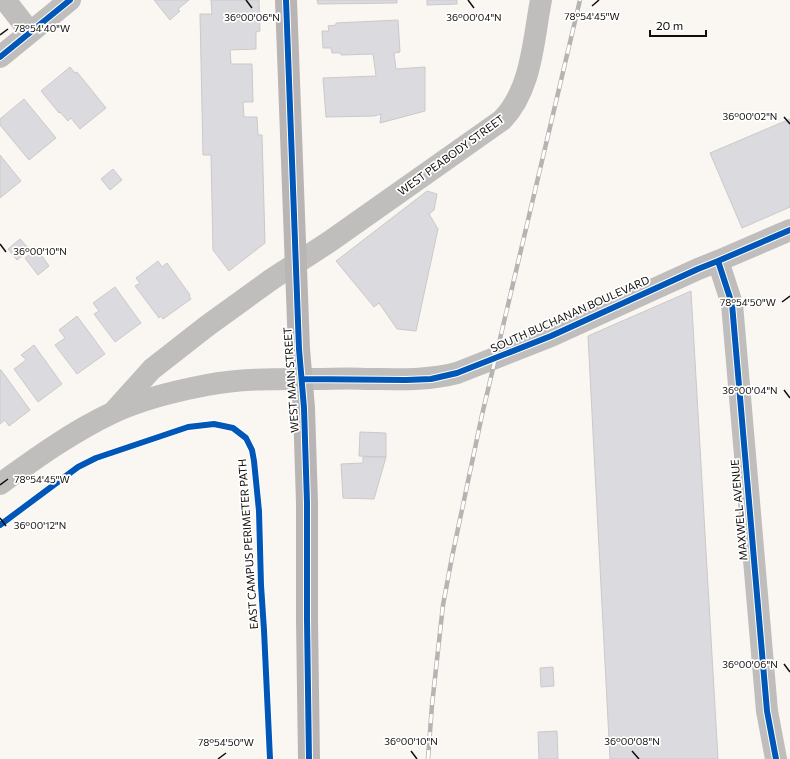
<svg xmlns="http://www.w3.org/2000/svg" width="790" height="759" font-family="Commissioner,sans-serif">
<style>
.building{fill:#dbdade;stroke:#cbc9c9}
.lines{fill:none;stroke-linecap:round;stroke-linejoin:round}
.minor{stroke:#bfbebc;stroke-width:22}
.major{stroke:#b9b5b4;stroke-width:22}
.rail-casing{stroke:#b6b4b1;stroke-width:4.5}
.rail{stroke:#fff;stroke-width:3;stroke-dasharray:9;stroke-linecap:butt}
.cycleway-casing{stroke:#fff;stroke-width:8}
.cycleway{stroke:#0057b8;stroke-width:6}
.ticks{fill:none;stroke:#100e0b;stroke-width:1.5}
.labels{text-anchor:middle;stroke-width:3.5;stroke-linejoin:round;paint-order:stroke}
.street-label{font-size:11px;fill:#100e0b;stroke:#fff}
.ticks-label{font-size:10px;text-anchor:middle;fill:#100e0b;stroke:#fff;stroke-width:3.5;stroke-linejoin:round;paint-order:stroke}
</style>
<rect width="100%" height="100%" fill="#faf6f2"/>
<path class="building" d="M154 0H189L178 9 180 11 170 20Z
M211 0H259L260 31 256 32V49L230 50 231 64H252L253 102H243L244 117H257L258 135H262L265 243 229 271 213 250 211 155H203L200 14H212Z
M317 0H397V3L318 4Z
M427 0H457V4L427 5Z
M398 20 400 52 394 53 396 69 425 67V111L380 123 381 114 374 116 326 117 323 78 376 76 373 54 341 55V53H332L331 48H323L322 31H329L328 26 336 25V23Z
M70 67 75 73 77 72 106 108 80 129 71 118 68 121 60 112 59 113 41 91Z
M24 99 56 138 29 160 0 125V119Z
M790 119V207L742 228 710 153Z
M0 155 21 181 0 198Z
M113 169 122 180 110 190 101 179Z
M427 191 437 194 434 210 429 214 438 229 416 331 397 329 379 303 374 307 336 261Z
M20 239 30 250 17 260 8 249Z
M37 249 49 266 38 275 25 258Z
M158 261 162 267 167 263 190 295 189 296 191 299 163 319 161 316 159 318 135 286 140 283 136 278Z
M115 287 141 323 115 342 94 314 99 311 93 303Z
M691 291 718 759H610L588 336Z
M77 316 105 354 77 374 55 345 65 338 59 330Z
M34 345 62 384 38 402 14 369 26 360 21 355Z
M0 370H1L30 410 9 426 5 420 0 424Z
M360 432 386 433V457L359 456Z
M363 457H386L374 499 343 498 341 464 363 463Z
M553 667 554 686 541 687 540 668Z
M557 731 558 759H539L538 732Z"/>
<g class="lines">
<path class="minor" d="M5 0 30 32
M0 57 70 0
M718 261 732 304 767 711 776 759
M115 410 152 369 207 326 272 279 329 242 502 120C532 89 533 41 541 0
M0 484C36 458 72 432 112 413 142 399 175 391 207 385 243 378 280 379 316 379 332 379 348 378 364 379 396 379 426 381 457 373L551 336 698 269 718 261 790 230"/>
<path class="major" d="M286 0 299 349 304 408 307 503V620L309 759"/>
<defs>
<path id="rail" d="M428 759 432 705 443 605 452 557 482 415 580 0"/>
</defs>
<use href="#rail" class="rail-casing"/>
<use href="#rail" class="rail"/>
<defs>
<path id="cycleway" d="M286 0 299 349 304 408 307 503V620L309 759
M0 57 70 0
M718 261 732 304 767 711 776 759
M302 379 406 380 431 379 457 373 551 336 698 269 718 261 790 230
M0 525 78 467 96 458 188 427 214 424 233 428 246 438 252 450 254 461 259 511 261 585 264 630 270 759"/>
</defs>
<use href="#cycleway" class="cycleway-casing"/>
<use href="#cycleway" class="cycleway"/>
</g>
<path class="ticks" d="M246 0 252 8M468 0 474 8M592 6 599 0M0 35 8 29M784 117 790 124M0 244 6 252M782 302 790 296M784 390 790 398M0 485 8 479M0 518 6 526M784 664 790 672M411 751 417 759M632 751 639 759M218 759 226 753"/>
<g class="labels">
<g class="street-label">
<text transform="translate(451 155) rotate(-36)" y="4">WEST PEABODY STREET</text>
<text transform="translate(570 314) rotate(-24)" y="4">SOUTH BUCHANAN BOULEVARD</text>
<text transform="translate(291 380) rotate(-94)" y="4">WEST MAIN STREET</text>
<text transform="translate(739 510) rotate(-95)" y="4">MAXWELL AVENUE</text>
<text transform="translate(248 544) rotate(-94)" y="4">EAST CAMPUS PERIMETER PATH</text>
</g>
</g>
<g class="ticks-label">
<text x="592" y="20">78°54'45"W</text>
<text x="252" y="21">36°00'06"N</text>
<text x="474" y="21">36°00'04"N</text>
<text x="42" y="32">78°54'40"W</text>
<text x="750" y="120">36°00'02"N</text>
<text x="40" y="255">36°00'10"N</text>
<text x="748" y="306">78°54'50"W</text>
<text x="750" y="394">36°00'04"N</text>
<text x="42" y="483">78°54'45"W</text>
<text x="40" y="529">36°00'12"N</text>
<text x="750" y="668">36°00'06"N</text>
<text x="411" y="745">36°00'10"N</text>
<text x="632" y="745">36°00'08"N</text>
<text x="226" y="746">78°54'50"W</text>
</g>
<path d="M650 30v6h56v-6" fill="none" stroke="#100e0b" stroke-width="2"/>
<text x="656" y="30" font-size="12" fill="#100e0b" stroke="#ffffff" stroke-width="3" paint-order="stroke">20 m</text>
</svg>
